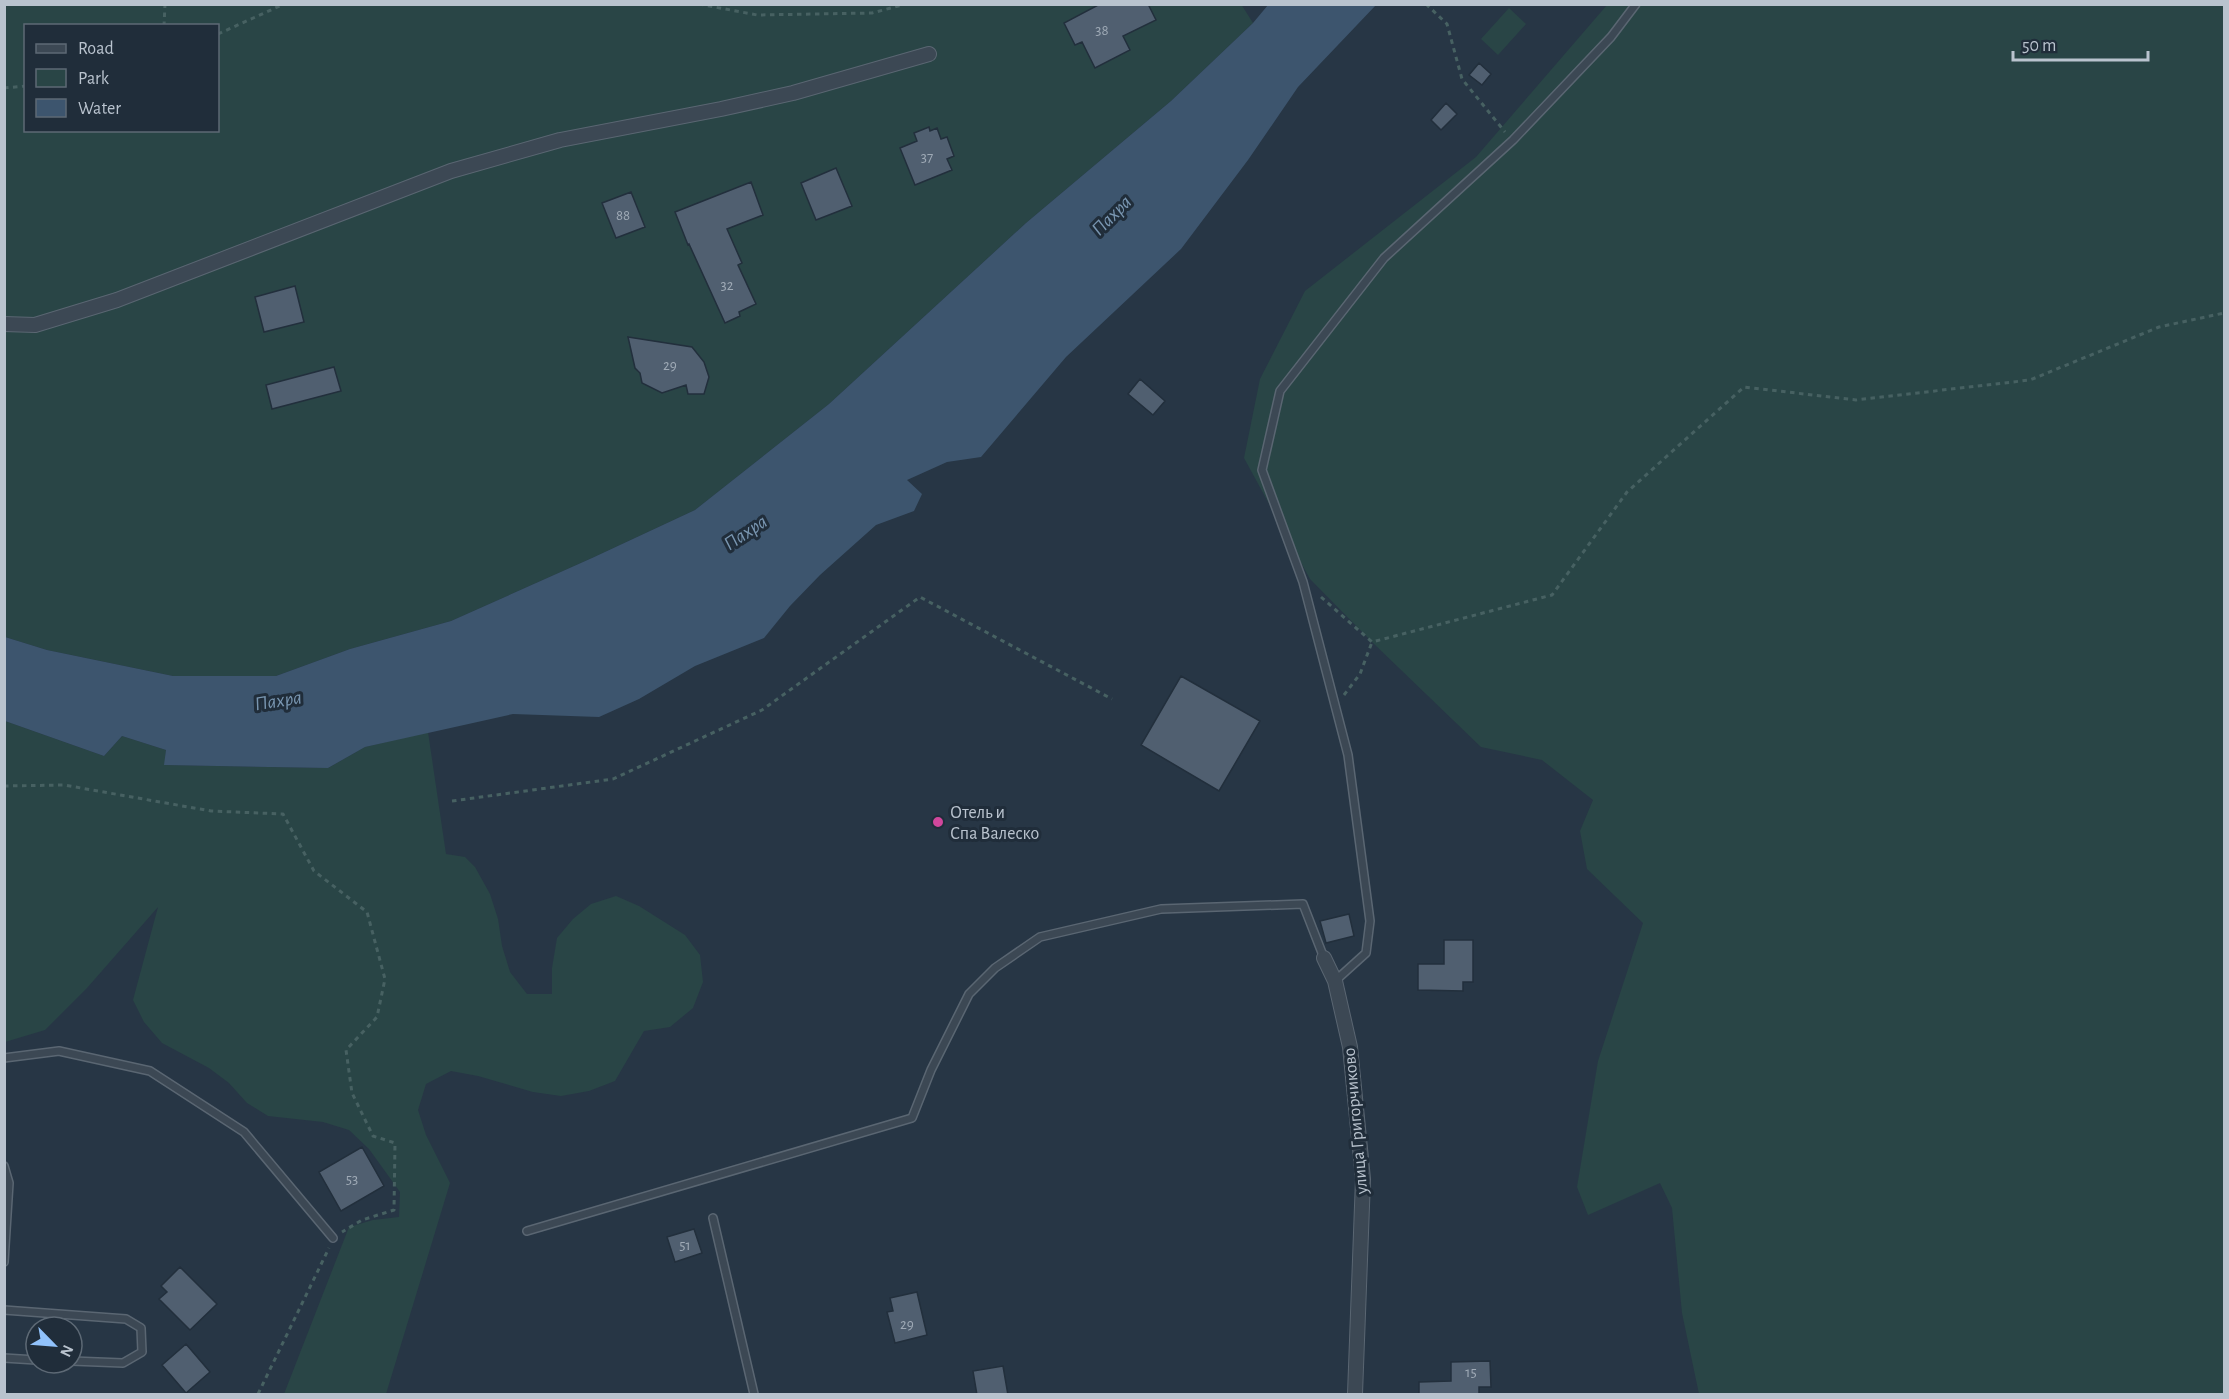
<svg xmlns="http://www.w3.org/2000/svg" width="2229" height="1399" font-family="'Alegreya Sans',sans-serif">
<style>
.green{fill:#294546;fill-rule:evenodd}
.water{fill:#3d556e}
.building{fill:#505f70;stroke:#222f3c;stroke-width:1.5}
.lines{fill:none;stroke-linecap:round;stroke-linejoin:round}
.lane-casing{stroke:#5a6672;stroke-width:10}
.street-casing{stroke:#5a6672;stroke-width:16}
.path{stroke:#476162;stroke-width:3;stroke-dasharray:4.5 4.5;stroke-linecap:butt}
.lane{stroke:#3c4854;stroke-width:7}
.street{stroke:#3c4854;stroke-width:14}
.hotel-dot{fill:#d1479c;stroke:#202d3a;stroke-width:2}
.labels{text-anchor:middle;stroke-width:6;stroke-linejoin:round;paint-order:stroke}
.number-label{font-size:15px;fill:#9faab6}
.poi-label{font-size:18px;fill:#b9c3ce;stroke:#202d3a;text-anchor:start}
.street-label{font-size:18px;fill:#b9c3ce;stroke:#202d3a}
.water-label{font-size:20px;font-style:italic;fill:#7996b1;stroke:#202d3a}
</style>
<rect width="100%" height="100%" fill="#273645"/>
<path class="green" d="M1241 4 1253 23 1171 101 1026 223 829 404 695 510 592 558 451 621 350 649 276 676H173L47 650 5 637 4 5ZM26 26H218V130H26Z
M1607 5H2224V1394H1699L1682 1313 1672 1208 1660 1183 1588 1215 1577 1187 1598 1061 1643 923 1587 869 1580 831 1593 800 1542 760 1481 747 1372 642 1310 579 1244 458 1260 379 1305 291 1476 157Z
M1509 8 1526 24 1498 55 1481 39Z
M5 721 104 756 122 736 166 750 165 765 328 768 365 747 428 732 446 854 465 857 475 867 490 894 498 919 502 946 510 972 527 994H552V968L557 938 573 919 591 904 616 896 639 906 685 935 700 955 703 982 693 1008 670 1027 644 1031 615 1081 589 1091 561 1096 533 1092 478 1076 451 1071 426 1084 418 1110 426 1135 450 1183 386 1394H284L349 1227 373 1220 399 1217 400 1192 369 1149 349 1130 323 1122 268 1116 247 1103 229 1083 209 1068 162 1043 144 1022 133 1000 158 907 87 988 45 1030 5 1042Z"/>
<path class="water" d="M1268 5H1376L1298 87 1248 160 1181 249 1066 357 981 457 947 462 907 480 922 494 914 511 876 525 820 575 790 606 764 638 695 666 639 699 599 717 513 714 365 747 328 768 164 765 166 750 122 736 104 756 5 721V637L47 650 173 676H276L350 649 451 621 592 558 695 510 829 404 1026 223 1171 101 1253 23Z"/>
<path class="building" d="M1100 4H1148L1156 20 1123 36 1130 50 1095 68 1082 42 1075 45 1064 23Z
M1479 63 1491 74 1482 85 1469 75Z
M1446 103 1457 114 1441 130 1431 120Z
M929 127 930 131 937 128 941 139 947 137 954 156 947 159 952 170 915 185 900 148 917 141 914 133Z
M836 168 852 206 816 220 801 183Z
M751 182 763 215 727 229 742 263 738 265 756 304 739 312 740 316 725 323 689 244 688 245 675 212Z
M631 192 645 227 616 238 602 203Z
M295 286 304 322 264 332 255 297Z
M628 337 692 347 704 362 709 377 704 394H688L686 385 662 393 642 383 640 373 635 368Z
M334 367 341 391 272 409 266 385Z
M1140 379 1165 401 1153 415 1128 394Z
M1181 676 1260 721 1219 791 1141 745Z
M1349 914 1354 936 1326 943 1320 921Z
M1444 940H1473V982H1463V991L1418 990V964H1444Z
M362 1147 384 1186 341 1211 319 1172Z
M694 1229 702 1253 675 1262 667 1237Z
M180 1267 217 1304 190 1330 159 1299 167 1292 161 1286Z
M917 1292 927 1335 895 1343 887 1312 893 1311 890 1298Z
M186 1344 210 1372 186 1393 162 1365Z
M1490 1361 1491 1387H1479V1395H1419V1382L1451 1381V1362Z
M1003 1366 1008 1395H977L973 1371Z"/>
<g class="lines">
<defs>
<path id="lane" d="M1335 981 1366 953 1370 921 1348 755 1303 582 1262 470 1280 391 1384 258 1513 140 1611 37 1636 4
M4 1058 59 1051 150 1071 244 1132 333 1238
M4 1166 9 1183 4 1262
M713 1218 754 1394
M527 1231 912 1118 931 1070 969 994 995 968 1040 937 1161 909 1303 904 1324 958
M4 1310 126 1319 141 1328 142 1352 123 1363 72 1361
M4 1358 36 1360"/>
<path id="street" d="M4 324 35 325 117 300 451 171 560 140 721 109 793 93 929 54
M1324 958 1335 981 1350 1047 1363 1179 1355 1394"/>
</defs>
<use href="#lane" class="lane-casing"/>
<use href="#street" class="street-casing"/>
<path class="path" d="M699 4 757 15 872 13 906 4
M1426 4 1447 24 1462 79 1505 132
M164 26 165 4
M218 34 284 4
M4 88 26 86
M1321 597 1372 642 1552 595 1627 492 1744 387 1856 400 2030 380 2159 327 2224 313
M1344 695 1360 674 1372 642
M4 786 64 785 211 811 283 814 314 871 367 912 385 979 377 1017 346 1050 352 1093 373 1136 395 1143 394 1210 362 1220 342 1232
M452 801 613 779 762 710 920 597 1112 699
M258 1394 329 1248"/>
<use href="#lane" class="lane"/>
<use href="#street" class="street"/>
</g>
<circle class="hotel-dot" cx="938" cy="822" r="6"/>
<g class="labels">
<g class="number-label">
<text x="1102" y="35">38</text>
<text x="927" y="162">37</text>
<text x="623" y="220">88</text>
<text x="727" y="290">32</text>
<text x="670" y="370">29</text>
<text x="352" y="1184">53</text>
<text x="685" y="1250">51</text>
<text x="907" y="1329">29</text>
<text x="1471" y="1377">15</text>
</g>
<g class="poi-label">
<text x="950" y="818">Отель и<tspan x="950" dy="21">Спа Валеско</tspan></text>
</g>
<g class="street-label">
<text transform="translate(1355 1121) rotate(-95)" y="6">улица Григорчиково</text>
</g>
<g class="water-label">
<text transform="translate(1111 215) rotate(-45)" y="7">Пахра</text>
<text transform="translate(745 532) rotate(-34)" y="7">Пахра</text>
<text transform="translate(278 700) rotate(-9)" y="7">Пахра</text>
</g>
</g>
<rect width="2229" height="1399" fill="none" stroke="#b9c3ce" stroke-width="12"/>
<rect x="24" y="24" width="195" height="108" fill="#202d3a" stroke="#5d6975" stroke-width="1.5"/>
<rect x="36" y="44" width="30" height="9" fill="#3c4854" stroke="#5d6975" stroke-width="1.5"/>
<text x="78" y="54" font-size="18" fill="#b9c3ce">Road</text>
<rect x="36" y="69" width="30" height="18" fill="#294546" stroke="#5d6975" stroke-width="1.5"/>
<text x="78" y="84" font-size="18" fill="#b9c3ce">Park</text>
<rect x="36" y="99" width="30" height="18" fill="#3d556e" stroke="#5d6975" stroke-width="1.5"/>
<text x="78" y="114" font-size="18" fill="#b9c3ce">Water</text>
<g transform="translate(54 1345) rotate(115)"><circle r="28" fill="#202d3a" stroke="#5d6975" stroke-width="1.5"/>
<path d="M0-4.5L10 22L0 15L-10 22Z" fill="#91c2fb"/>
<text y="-9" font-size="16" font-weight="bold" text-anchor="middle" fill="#b9c3ce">N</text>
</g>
<path d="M2013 51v9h135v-9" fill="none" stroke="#b9c3ce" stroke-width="3"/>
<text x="2022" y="51" font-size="18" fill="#b9c3ce" stroke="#202d3a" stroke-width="4.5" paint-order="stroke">50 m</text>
</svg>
